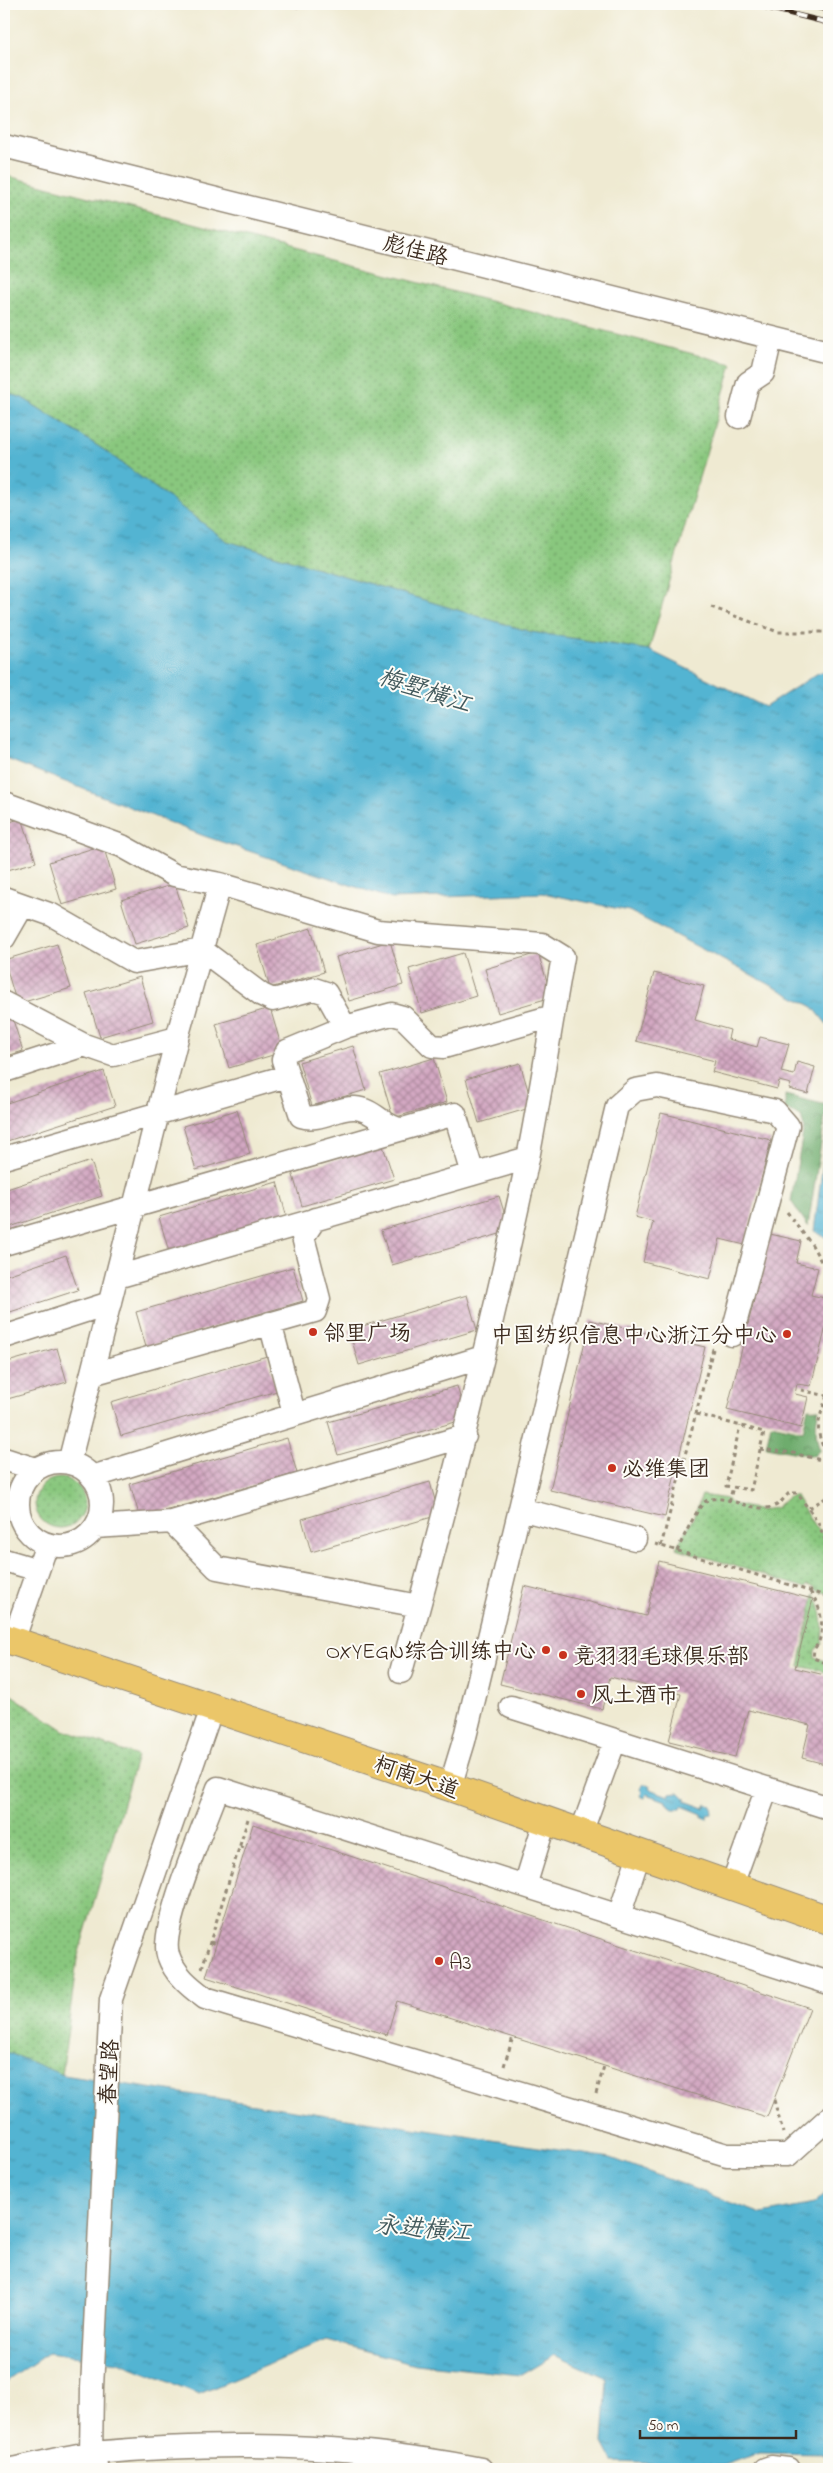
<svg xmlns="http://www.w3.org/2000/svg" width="833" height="2473" font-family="'Indie Flower','LXGW WenKai TC',sans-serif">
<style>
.grass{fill:url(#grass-dots);stroke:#62784e}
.forest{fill:url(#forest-crowns);stroke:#546b46}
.water{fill:url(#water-ripples);stroke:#476f78}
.building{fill:url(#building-cross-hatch)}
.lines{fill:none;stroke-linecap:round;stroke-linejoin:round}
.minor-casing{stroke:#958a78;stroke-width:25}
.major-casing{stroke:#958a78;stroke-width:30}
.path{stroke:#958a78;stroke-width:3;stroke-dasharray:4 4;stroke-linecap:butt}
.minor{stroke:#fff;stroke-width:22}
.major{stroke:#ebc669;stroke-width:28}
.rail-casing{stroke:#3b2a1e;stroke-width:5.5}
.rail{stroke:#fdfcf7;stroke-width:4;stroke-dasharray:11;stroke-linecap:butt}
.poi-dot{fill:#c8321e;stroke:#fdfcf7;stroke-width:2}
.labels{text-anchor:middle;stroke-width:4;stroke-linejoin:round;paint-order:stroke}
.street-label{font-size:22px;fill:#3b2a1e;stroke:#fdfcf7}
.poi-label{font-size:22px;fill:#3b2a1e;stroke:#fdfcf7;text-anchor:start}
.water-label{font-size:24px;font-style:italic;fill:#435a5d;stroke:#fdfcf7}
</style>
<defs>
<pattern id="grass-dots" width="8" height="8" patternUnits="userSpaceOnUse" patternTransform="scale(1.25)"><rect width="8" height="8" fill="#89c77e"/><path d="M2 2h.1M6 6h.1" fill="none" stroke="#71a267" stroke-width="1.8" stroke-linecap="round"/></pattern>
<pattern id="forest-crowns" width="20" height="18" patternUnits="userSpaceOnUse" patternTransform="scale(1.25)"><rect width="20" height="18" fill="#6eac6d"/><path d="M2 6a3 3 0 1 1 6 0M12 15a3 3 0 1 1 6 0" fill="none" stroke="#5c8c59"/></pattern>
<pattern id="water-ripples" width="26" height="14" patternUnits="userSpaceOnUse" patternTransform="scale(1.25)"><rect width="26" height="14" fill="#53b4d2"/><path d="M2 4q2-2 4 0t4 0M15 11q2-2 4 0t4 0" fill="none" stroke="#4693aa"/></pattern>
<pattern id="building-cross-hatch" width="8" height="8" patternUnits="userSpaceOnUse" patternTransform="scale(1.25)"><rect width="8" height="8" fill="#d3a8c2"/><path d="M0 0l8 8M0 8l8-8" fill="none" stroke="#ac899d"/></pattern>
</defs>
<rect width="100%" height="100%" fill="#fdfcf7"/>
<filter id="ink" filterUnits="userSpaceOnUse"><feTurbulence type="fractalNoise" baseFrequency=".02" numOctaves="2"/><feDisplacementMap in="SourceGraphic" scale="10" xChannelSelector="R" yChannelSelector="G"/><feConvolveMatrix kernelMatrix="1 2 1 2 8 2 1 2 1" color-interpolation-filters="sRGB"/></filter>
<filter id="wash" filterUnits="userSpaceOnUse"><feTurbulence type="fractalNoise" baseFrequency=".0096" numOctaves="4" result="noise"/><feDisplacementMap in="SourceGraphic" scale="20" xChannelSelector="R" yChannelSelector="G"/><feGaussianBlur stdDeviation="1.12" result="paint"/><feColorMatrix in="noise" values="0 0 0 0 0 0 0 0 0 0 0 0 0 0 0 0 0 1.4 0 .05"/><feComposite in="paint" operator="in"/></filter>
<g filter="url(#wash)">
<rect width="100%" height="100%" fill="#efead2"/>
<path class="grass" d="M4 175 732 364 649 650 531 632 227 541 104 450 21 397 4 393Z
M35 1503a25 25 0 1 1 50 0a25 25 0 1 1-50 0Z
M702 1495 727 1499 732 1504 760 1510 775 1508 790 1496H796L814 1525 829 1541V1594L814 1589 815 1587 807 1585 806 1588 676 1548 693 1518Z
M814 1594C823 1607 824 1628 822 1644L815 1650V1657L828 1662 826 1672 799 1666Z
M4 1690 64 1730 137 1756 77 1959 62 2075 4 2051Z"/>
<path class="forest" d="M785 1095 827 1105 808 1226 791 1201 804 1127 801 1117 785 1109Z
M808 1408 819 1409C815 1422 815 1438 820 1450L814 1456 766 1447 771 1424 803 1431Z"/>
<path class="water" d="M4 393 21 397 104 450 227 541 531 632 649 650 765 707 818 673 829 670V1027L813 1007 629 911 543 893 392 899 204 836 4 758Z
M829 1117V1239L814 1231Z
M644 1784 650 1786 649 1789 669 1796 670 1793 679 1792 685 1798V1801L704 1808 706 1804 711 1806 712 1814 707 1815V1819L702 1817V1814L682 1806 681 1809H673L666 1804V1801L647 1794 645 1798 640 1796 642 1792 640 1789Z
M4 2051 63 2075 611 2158 762 2214 814 2204 829 2190V2454L759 2453 722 2466 613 2462 603 2443 607 2379 555 2355 521 2375 416 2364 326 2340 199 2394 118 2362 48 2353 4 2383Z"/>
<g id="blocks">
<path class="building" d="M284 4H299L298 8Z
M22 818 36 862 4 871V824Z
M103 845 116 889 62 905 49 862Z
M175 884 189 928 135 944 121 900Z
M311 928 324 972 270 988 257 945Z
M390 941 403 985 349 1001 336 957Z
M57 944 71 988 17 1004 4 960Z
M463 953 476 996 422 1013 409 969Z
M538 953 552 997 498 1013 485 969Z
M654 973 704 986 695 1020 730 1030 728 1039 757 1047 760 1037 789 1044 781 1072 794 1075 797 1062 815 1067 808 1094 789 1089 791 1084 779 1081 777 1089 712 1072 715 1061 636 1041Z
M140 977 153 1021 100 1037 86 993Z
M270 1008 283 1052 229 1068 216 1024Z
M12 1017 23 1051 4 1057V1020Z
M353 1046 366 1090 312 1106 299 1062Z
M434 1058 447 1102 393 1118 380 1074Z
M520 1063 533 1107 479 1123 466 1079Z
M104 1071 115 1106 4 1142V1104Z
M237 1110 250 1154 196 1170 183 1126Z
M661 1113 771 1140 745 1245 720 1239 710 1279 643 1262 653 1222 635 1217Z
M383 1146 394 1179 302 1206 292 1172Z
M91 1161 102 1196 4 1229V1190Z
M277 1182 287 1218 169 1252 159 1217Z
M499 1196 510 1231 392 1265 381 1230Z
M770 1234 801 1241 796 1263 818 1268 811 1295 829 1299V1315L811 1386 797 1384 795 1394 808 1397 801 1428 727 1410Z
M66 1255 78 1290 4 1314V1276Z
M293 1267 303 1301 146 1347 136 1312Z
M467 1295 477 1330 359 1365 349 1330Z
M590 1320 705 1347 665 1517 550 1490Z
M57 1348 67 1382 4 1400V1363Z
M267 1356 277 1391 121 1436 111 1402Z
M457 1386 466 1419 338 1455 328 1422Z
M287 1438 297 1473 140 1518 130 1484Z
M430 1482 439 1515 311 1552 302 1519Z
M659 1561 813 1599 795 1668 829 1676V1765L802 1758 810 1725 748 1710 735 1757 669 1741 681 1694 610 1677 602 1709 500 1684 524 1586 646 1616Z
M253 1824 810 2008 767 2117 397 2001 387 2035 206 1977Z"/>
</g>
</g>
<g filter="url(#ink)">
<use href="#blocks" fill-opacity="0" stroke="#958a78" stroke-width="1"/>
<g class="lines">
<defs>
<path id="minor" d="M4 146 829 352
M739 417 748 383 763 373 771 338
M4 803 122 846 174 875 220 884 378 931 542 944 563 957C551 1024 541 1092 528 1158 492 1331 448 1502 401 1672
M4 898 52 915 134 962 202 950 262 995 273 1000 314 989 326 993 345 1027 392 1014 403 1017 432 1046 444 1047 553 1016
M4 938 23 905
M4 1003 84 1045 113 1055 177 1038
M345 1027 287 1051 283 1060 301 1116C320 1122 336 1107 355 1108 373 1109 384 1127 401 1129
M4 1071 84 1045
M4 1158 287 1076
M4 1244 455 1114 473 1174
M117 1277 528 1158
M270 1323 294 1413
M4 1337 110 1303
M92 1374 315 1311 319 1299 303 1237 315 1219
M4 1459 35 1469
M18 1504a42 42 0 1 1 84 0a42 42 0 1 1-84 0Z
M69 1463 177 1038 220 884
M92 1477 483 1357
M520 1509 635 1539
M172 1522 217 1568 419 1606
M95 1527 172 1522 465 1436
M4 1560 38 1570
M13 1641 47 1544
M511 1707 829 1808
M450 1787 464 1741 617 1106 635 1090 657 1086 775 1111 788 1126 732 1335
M581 1833 615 1740
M732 1885 767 1788
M525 1886 545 1821
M619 1916 639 1854
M829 1983 218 1788C207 1819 159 1928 168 1955 175 1975 189 1986 205 1998L727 2155H788L829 2118
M11 2469C38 2464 66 2456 93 2453 222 2441 354 2443 481 2469
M97 2469 91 2454 92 2388 111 1999 212 1708
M765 2469 771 2467 788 2469"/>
<path id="major" d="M4 1638 450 1787 829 1920"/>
</defs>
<use href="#minor" class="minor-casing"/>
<use href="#major" class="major-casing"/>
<path class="path" d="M711 607 778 632H829
M787 1212 812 1245 829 1276
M829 1278V1291
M829 1388C821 1420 810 1425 829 1458
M801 1390 827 1396
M696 1414 764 1432 751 1490 726 1486 740 1426
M760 1449 793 1453 829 1462
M729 1502 733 1487
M809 1508 829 1496
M655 1544 829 1597
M661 1546 713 1349 716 1347
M677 1551C682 1541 698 1505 706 1501 722 1491 755 1515 775 1506 780 1504 785 1497 789 1493H797L818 1522 829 1551
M810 1592C822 1606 827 1635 814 1649L813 1658 829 1664
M240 1847 245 1848
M210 1942 216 1944
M202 1968 248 1819
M504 2066 513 2037
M596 2094 604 2066
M774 2100 783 2133"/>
<use href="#minor" class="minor"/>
<use href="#major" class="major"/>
<defs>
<path id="rail" d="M752 4 829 23
M804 4 829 10"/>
</defs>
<use href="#rail" class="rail-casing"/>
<use href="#rail" class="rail"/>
</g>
</g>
<g class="poi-dot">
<circle cx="313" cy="1332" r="5"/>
<circle cx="787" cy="1334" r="5"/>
<circle cx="612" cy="1468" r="5"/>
<circle cx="546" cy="1650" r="5"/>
<circle cx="563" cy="1655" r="5"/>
<circle cx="581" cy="1694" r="5"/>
<circle cx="439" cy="1961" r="5"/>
</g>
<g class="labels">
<g class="street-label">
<text transform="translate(416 249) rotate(14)" y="8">彪佳路</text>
<text transform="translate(417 1776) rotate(19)" y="8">柯南大道</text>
<text transform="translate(108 2072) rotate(-87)" y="8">春望路</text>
</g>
<g class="poi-label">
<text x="323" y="1340">邻里广场</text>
<text x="777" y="1342" text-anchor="end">中国纺织信息中心浙江分中心</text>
<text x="622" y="1476">必维集团</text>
<text x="536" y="1658" text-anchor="end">OXYEGN综合训练中心</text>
<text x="573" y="1663">竞羽羽毛球俱乐部</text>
<text x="591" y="1702">风土酒市</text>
<text x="449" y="1969">A3</text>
</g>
<g class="water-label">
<text transform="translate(425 690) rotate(18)" y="8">梅墅横江</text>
<text transform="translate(423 2228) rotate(5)" y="8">永进横江</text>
</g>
</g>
<rect width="833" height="2473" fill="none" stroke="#fdfcf7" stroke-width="20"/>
<path d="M640 2430v8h156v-8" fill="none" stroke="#3b2a1e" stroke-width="2.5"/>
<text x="648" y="2430" font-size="15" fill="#3b2a1e" stroke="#fdfcf7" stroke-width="4" paint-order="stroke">50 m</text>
</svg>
